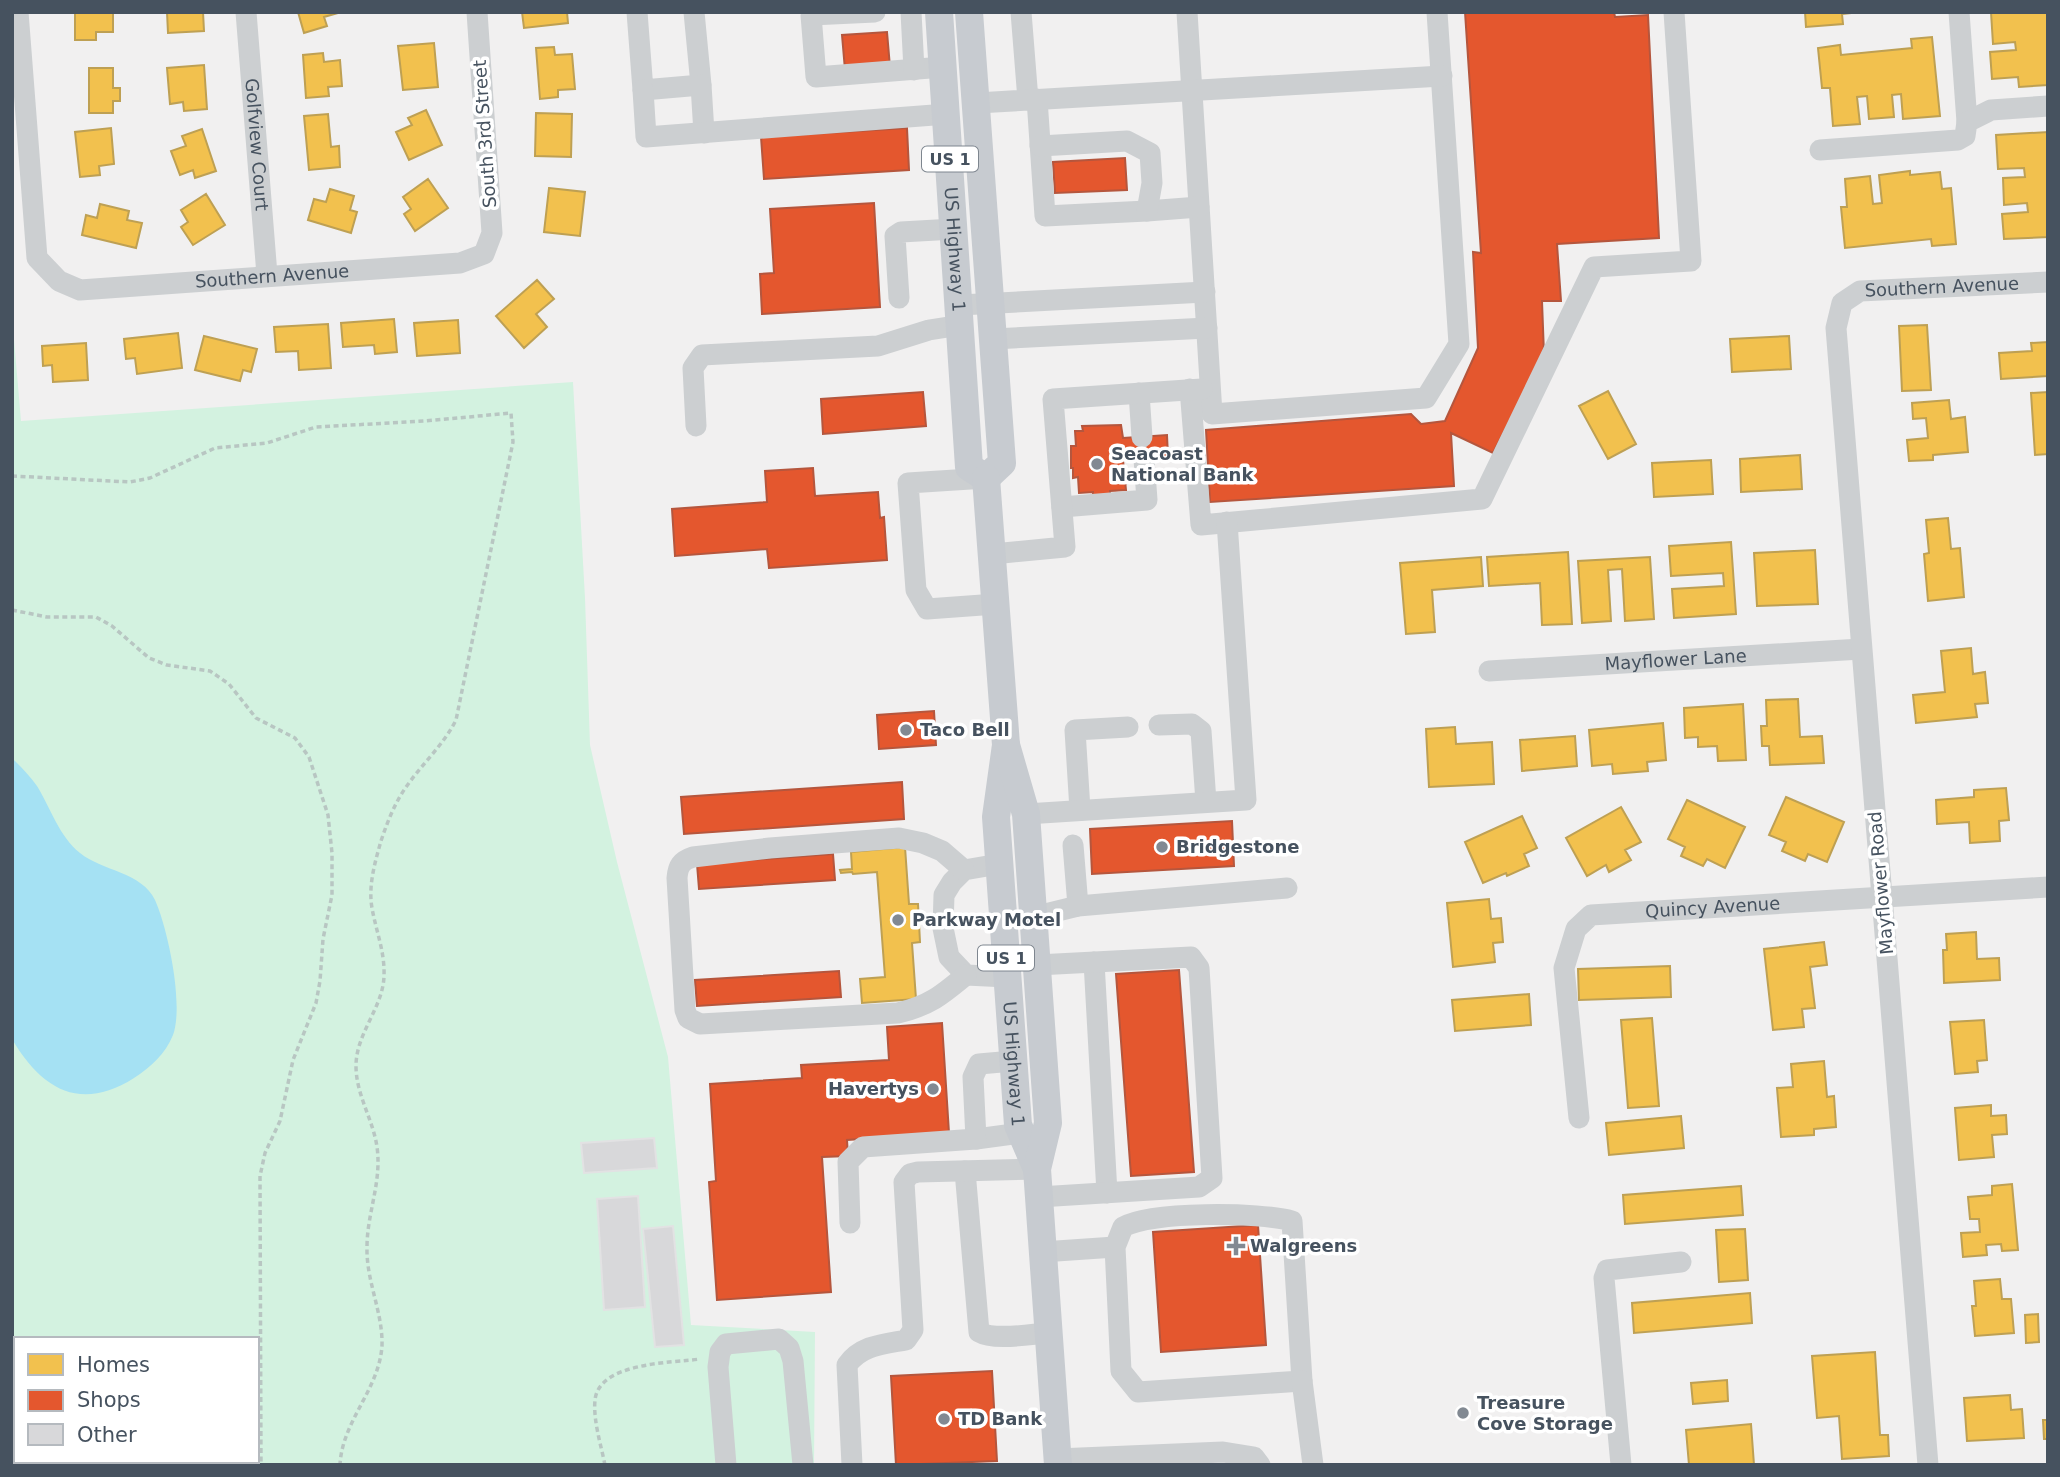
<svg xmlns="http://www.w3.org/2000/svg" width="2060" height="1477" font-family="'DejaVu Sans',sans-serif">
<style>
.green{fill:#d3f2e0;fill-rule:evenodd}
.water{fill:#a5e1f3}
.homes{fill:#f2c14e;stroke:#bea053;stroke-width:2}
.shops{fill:#e4572e;stroke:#b5563d;stroke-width:2}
.building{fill:#d8d8da;stroke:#e2e2e3;stroke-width:2}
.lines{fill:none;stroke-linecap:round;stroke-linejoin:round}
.path{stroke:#b8c6c2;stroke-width:3.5;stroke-dasharray:5 3.5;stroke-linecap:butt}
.minor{stroke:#cccfd1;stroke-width:21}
.major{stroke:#c7cbd0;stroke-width:28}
.poi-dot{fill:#828992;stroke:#fff;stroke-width:2.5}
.labels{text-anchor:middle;stroke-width:7;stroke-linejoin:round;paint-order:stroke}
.shield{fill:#fff;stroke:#7e868f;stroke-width:2}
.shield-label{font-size:16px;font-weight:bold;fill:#46525f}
.street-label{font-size:18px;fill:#46525f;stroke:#fff}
.poi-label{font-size:18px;font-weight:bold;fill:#46525f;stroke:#fff;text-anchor:start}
</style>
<rect width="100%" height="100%" fill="#f1f0f0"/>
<path class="green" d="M12 316 21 421 573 382 585 598 590 745 617 862 668 1057 691 1325 815 1332 814 1465H12ZM16 1339H257V1461H16Z"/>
<path class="water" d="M12 758C21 767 30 776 37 786 51 809 59 836 80 853 102 871 142 872 155 900 168 929 184 1005 173 1035 166 1053 150 1068 134 1078 81 1112 42 1090 12 1039Z"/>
<path class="homes" d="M75 12H113V32H96V40H75Z
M167 12H203L204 31 168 33Z
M298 12H338V13L324 17 327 26 304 33Z
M522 12H567L568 23 524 28Z
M1805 12H1861L1842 14 1843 24 1806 27Z
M1991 12H2048V85L2019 87 2018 77 1992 79 1990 52 2016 50 2015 42 1993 44Z
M1932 37 1940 116 1903 119 1901 94 1892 95 1894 117 1869 119 1867 96 1857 97 1860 124 1833 126 1830 88H1822L1818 48 1840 45 1841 55 1912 48 1911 39Z
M434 43 438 87 403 90 398 46Z
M554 47 555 55 572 54 575 89 558 90V97L540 99 536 48Z
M323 53 324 62 340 60 342 86 328 87 329 96 306 98 303 55Z
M204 65 207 109 184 111 183 102 170 104 167 68Z
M89 68H113V88H120V101H113V113H89Z
M426 110 442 145 409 160 396 132 412 125 408 118Z
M536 113 572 114 571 157 535 156Z
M328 114 331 147 339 146 340 167 309 170 304 116Z
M111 128 114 164 99 166 100 175 80 177 75 132Z
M202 129 216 171 195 178 193 170 180 175 171 151 186 146 182 136Z
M2048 132V237L2004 239 2002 214 2028 212 2027 203 2004 205 2003 178 2025 177 2024 168 1998 169 1996 135Z
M1910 171V175L1940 172 1942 189 1951 188 1956 244 1932 246 1931 239 1845 248 1841 207H1847L1845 179 1870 176 1873 204 1882 203 1879 175Z
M428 179 448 208 415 231 404 214 411 209 403 197Z
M549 188 585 192 580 236 544 232Z
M330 189 354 196 350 210 357 212 351 233 308 220 314 199 326 202Z
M206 194 225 225 193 245 181 227 188 222 181 210Z
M100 204 129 211 127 220 142 223 136 248 82 235 86 215 97 218Z
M537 280 554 299 536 314 547 327 524 348 496 316Z
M394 319 397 352 375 354 374 345 343 347 341 323Z
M458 320 460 353 417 356 414 323Z
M328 324 331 368 299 370 298 351 276 352 274 327Z
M1927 325 1931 390 1902 391 1899 326Z
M178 333 182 368 137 374 135 358 126 359 124 339Z
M204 336 257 349 251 372 243 370 240 381 195 370Z
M1789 336 1791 369 1732 372 1730 339Z
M2048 342V376L2001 379 1999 353 2032 351 2031 343Z
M86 343 88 380 53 382 52 365 43 366 42 346Z
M1608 391 1636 444 1608 459 1579 406Z
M2048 392V454L2035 455 2031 393Z
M1949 400 1951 419 1965 417 1968 452 1933 455V460L1909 461 1907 440 1928 438 1926 418 1913 419 1912 403Z
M1800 455 1802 489 1741 492 1740 459Z
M1711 460 1713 494 1654 497 1652 463Z
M1948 518 1951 549 1960 548 1964 597 1928 601 1924 554 1929 553 1926 520Z
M1731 542 1736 614 1674 618 1672 589 1724 586 1723 573 1671 576 1669 546Z
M1815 550 1818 604 1757 606 1754 553Z
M1568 552 1572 624 1542 625 1540 583 1489 586 1487 557Z
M1481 557 1483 586 1432 590 1435 632 1406 634 1400 563Z
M1650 557 1654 619 1625 621 1622 569 1608 570 1611 621 1582 623 1578 561Z
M1971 648 1973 674 1985 672 1988 703 1975 704 1977 717 1916 723 1913 695 1945 692 1941 651Z
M1798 699 1800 737 1822 736 1824 763 1770 765 1769 746H1762L1761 726H1767L1766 700Z
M1743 704 1746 760 1718 761 1717 746 1698 747V737L1685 738 1684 708Z
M1663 723 1666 760 1647 762 1648 771 1613 774 1612 764 1592 766 1589 730Z
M1455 727 1456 744 1492 742 1494 784 1429 787 1426 729Z
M1575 736 1577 766 1522 771 1520 740Z
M2006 788 2009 820 1999 821 2000 841 1970 843 1969 822 1937 824 1936 800 1974 797V790Z
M1786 797 1844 822 1827 862 1808 854 1805 861 1782 851 1786 842 1769 835Z
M1687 800 1745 827 1725 868 1707 859 1703 866 1681 856 1685 847 1668 839Z
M1621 807 1641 842 1625 850 1631 860 1609 872 1606 865 1587 876 1566 838Z
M1522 816 1537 848 1524 854 1529 866 1507 876 1506 873 1483 883 1465 842Z
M905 847 909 904H918L920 942 912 943 916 999 862 1003 860 979 885 977 877 872 853 874 852 872 841 873 840 870 852 869 851 852Z
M1489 899 1491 919 1501 918 1503 942 1493 943 1495 962 1453 967 1447 903Z
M1976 932 1977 959 1999 958 2000 980 1944 983 1943 950H1947L1946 934Z
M1824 942 1827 965 1810 967 1815 1008 1802 1009 1804 1027 1773 1030 1764 949Z
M1670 966 1671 997 1579 1000 1578 969Z
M1529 994 1531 1025 1455 1031 1452 1000Z
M1652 1018 1659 1106 1628 1108 1621 1020Z
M1984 1020 1987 1060 1977 1061 1978 1072 1955 1074 1950 1022Z
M1824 1061 1827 1097 1834 1096 1836 1127 1814 1129V1135L1781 1137 1777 1088 1793 1087 1791 1064Z
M1991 1105V1116L2006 1115 2007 1134 1992 1135 1994 1157 1959 1160 1955 1108Z
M1681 1116 1684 1148 1609 1155 1606 1123Z
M2012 1184 2018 1250 2002 1251 2001 1244 1986 1245 1987 1255 1963 1257 1961 1233 1980 1232 1979 1219H1970L1968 1197 1992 1195V1186Z
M1741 1186 1743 1215 1625 1224 1623 1195Z
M1745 1229 1748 1280 1719 1282 1716 1230Z
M2000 1279 2002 1299H2011L2014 1333 1975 1336 1972 1306H1976L1974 1281Z
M1750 1293 1752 1323 1634 1333 1632 1303Z
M2038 1314 2039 1342 2026 1343 2025 1315Z
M1875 1352 1880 1435H1888L1889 1456 1842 1459 1839 1416 1817 1418 1812 1356Z
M1727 1380 1728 1401 1693 1404 1691 1383Z
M2010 1395 2011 1410 2022 1409 2024 1438 1967 1441 1964 1398Z
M2043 1420H2048V1439H2044Z
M1751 1424 1754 1465H1689L1686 1430Z"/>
<path class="shops" d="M1465 12H1614L1615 17 1648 15 1659 238 1557 244 1561 301H1542L1544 354 1493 453 1451 433 1454 486 1210 502 1206 430 1411 414 1421 424 1445 421 1478 348 1473 252 1481 253Z
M887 32 890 67 845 70 842 35Z
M907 128 909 170 764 179 761 137Z
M1125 158 1127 190 1055 193 1053 162Z
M874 203 880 307 762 314 760 274 774 273 770 209Z
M923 392 926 426 823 434 821 399Z
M1121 425 1123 438 1167 435 1168 457 1123 460 1126 490 1110 491V495L1093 497V492L1079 493 1078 477 1073 478V468H1071V446H1076L1075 431H1083L1082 426Z
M813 468 815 496 878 492 880 518 884 517 887 560 769 568 767 549 675 556 672 509 767 502 765 471Z
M934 711 936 745 879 749 877 715Z
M902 782 904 819 684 834 681 797Z
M1232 821 1234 866 1092 874 1090 829Z
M833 854 835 880 699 889 697 864Z
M1179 970 1194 1172 1131 1176 1116 974Z
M839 971 841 997 697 1006 695 980Z
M942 1023 949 1133 847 1140 848 1156 822 1157 831 1292 717 1300 709 1182 716 1181 710 1084 802 1078 801 1065 889 1060 887 1027Z
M1258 1225 1266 1345 1161 1352 1153 1232Z
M992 1371 997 1461 896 1465 891 1376Z"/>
<path class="building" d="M654 1138 657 1168 584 1173 581 1143Z
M638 1196 645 1307 604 1310 597 1199Z
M673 1226 684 1345 655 1347 643 1229Z"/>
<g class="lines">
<path class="path" d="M12 476 130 482 150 478 215 448 267 443 316 427 425 421 511 413 513 442 456 720C444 744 424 762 409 783 396 800 388 820 381 841 375 862 368 886 372 908 376 931 385 952 384 976 383 1008 356 1033 356 1066 356 1095 373 1119 377 1147 382 1182 367 1213 367 1247 366 1281 383 1312 382 1346 379 1390 342 1421 340 1465
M12 610 47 617H96L112 626 149 658 167 665 210 671 229 684 256 718 295 738 309 757 328 815 332 853V895L323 939 320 981 316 1003 293 1060 280 1121 265 1153 260 1176 261 1465
M605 1465C601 1445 593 1420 595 1400 599 1362 672 1363 700 1359"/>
<g class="minor">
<path id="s1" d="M18 12 37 258 59 281 80 290 460 263 484 254 492 233 477 12"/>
<path id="s2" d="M246 12 267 275"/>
<path d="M637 12 643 90 701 85 694 12"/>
<path d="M875 12 811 15 816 77 943 67"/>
<path d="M911 12 914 70"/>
<path d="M1021 12 1028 100"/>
<path d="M1187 12 1212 414 1426 398 1459 344 1437 12"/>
<path d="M1959 12 1967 122"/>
<path d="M701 85 704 133"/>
<path d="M643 90 646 137 947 114"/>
<path d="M1037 99 1045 216 1147 211 1199 207"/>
<path d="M977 103 1442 76"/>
<path d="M1040 146 1127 141 1150 153 1152 183 1147 211"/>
<path d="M1820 150 1958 140 1965 136 1967 122 1991 110 2048 106"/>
<path d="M899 298 895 236 901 232 954 229"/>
<path d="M960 305 1205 292"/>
<path d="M993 339 1207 328"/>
<path d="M1190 389 1201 525 1482 499 1594 267 1691 261 1674 12"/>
<path d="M1139 393 1142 437"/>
<path d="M696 426 693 368 702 355 878 346 929 330 961 325"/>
<path d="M986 478 908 483 916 590 927 609 996 604"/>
<path d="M1062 507 1147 500 1144 459"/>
<path d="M993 554 1065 547 1053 399 1202 389"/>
<path id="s3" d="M1489 671 1861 649"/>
<path d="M1159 725 1192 724 1201 731 1206 802"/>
<path d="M1080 810 1075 730 1128 727"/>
<path d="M1026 814 1246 800 1227 522"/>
<path d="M1073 845 1078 906"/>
<path d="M999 864 964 870 952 882 944 895 943 928 949 957 966 975 1007 977"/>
<path d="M964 870 942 851 923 843 899 838 770 848 693 857C681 861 678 866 677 878L685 1010 688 1018 700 1024 898 1013C929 1006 942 995 966 975"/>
<path d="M1033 917 1078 906 1287 888"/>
<path d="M1094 962 1107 1193"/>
<path d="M1037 965 1191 957 1199 968 1212 1178 1199 1187 1039 1197"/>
<path d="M1013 1061 979 1064 973 1077 976 1139 1021 1133"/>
<path id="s4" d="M1579 1118 1564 968 1576 929 1591 915 2048 887"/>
<path d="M965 1171 979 1332C994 1341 1031 1334 1048 1333"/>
<path d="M850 1223 848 1162 863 1147 976 1139"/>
<path d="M1042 1252 1115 1247 1121 1371 1138 1392 1302 1381 1292 1221C1261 1212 1150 1211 1123 1227L1115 1247"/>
<path d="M1302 1381 1313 1465"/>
<path d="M1057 1459 1223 1452 1254 1457 1260 1465"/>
<path d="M726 1465 718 1367 720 1352 726 1344 779 1339 789 1348 793 1361 803 1465"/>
<path d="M852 1465 847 1365C861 1345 884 1344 906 1340L913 1330 904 1182 910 1174 918 1172 1037 1169"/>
<path d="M1621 1465 1604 1278 1607 1270 1681 1262"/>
<path id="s5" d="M1928 1465 1836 328 1842 303 1860 291 2048 282"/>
</g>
<g class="major">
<path id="s6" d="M939 12 969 467 986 478"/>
<path d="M969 12 1002 463 986 478"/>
<path id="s7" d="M986 478 1006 745 996 817 1018 1125 1037 1169"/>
<path d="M1006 745 1026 814 1048 1123 1037 1169 1058 1465"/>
</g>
</g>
<g class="poi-dot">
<circle cx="1097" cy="464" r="7"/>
<circle cx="906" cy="730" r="7"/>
<circle cx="1162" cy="847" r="7"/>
<circle cx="898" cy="920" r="7"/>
<circle cx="933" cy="1089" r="7"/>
<path d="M1232.5 1235.5h7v7h7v7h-7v7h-7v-7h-7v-7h7z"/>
<circle cx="1463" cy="1413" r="7"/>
<circle cx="944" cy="1419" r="7"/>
</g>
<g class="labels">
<g class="shield">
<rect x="922" y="146.5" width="56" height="25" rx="5"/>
<rect x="978" y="945.5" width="56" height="25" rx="5"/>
</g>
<g class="shield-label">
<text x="950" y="165">US 1</text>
<text x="1006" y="964">US 1</text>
</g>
<g class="street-label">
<text transform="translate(485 134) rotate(-94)" y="6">South 3rd Street</text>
<text dy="6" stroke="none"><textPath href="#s2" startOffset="133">Golfview Court</textPath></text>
<text dy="6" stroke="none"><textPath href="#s6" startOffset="238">US Highway 1</textPath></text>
<text dy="6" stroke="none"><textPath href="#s1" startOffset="494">Southern Avenue</textPath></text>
<text dy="6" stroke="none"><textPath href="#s5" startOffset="1270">Southern Avenue</textPath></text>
<text dy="6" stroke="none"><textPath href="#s3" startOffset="187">Mayflower Lane</textPath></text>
<text transform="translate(1881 883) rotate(-95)" y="6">Mayflower Road</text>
<text dy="6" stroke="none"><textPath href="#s4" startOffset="334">Quincy Avenue</textPath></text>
<text dy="6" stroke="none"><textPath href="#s7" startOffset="588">US Highway 1</textPath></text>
</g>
<g class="poi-label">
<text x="1111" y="460">Seacoast<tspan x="1111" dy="21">National Bank</tspan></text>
<text x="920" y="736">Taco Bell</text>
<text x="1176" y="853">Bridgestone</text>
<text x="912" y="926">Parkway Motel</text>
<text x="919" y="1095" text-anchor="end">Havertys</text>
<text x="1250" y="1252">Walgreens</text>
<text x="1477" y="1409">Treasure<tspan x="1477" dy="21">Cove Storage</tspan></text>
<text x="958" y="1425">TD Bank</text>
</g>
</g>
<rect width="2060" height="1477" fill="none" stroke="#46525f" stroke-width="28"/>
<rect x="14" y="1337" width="245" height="126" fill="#ffffff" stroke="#b5babf" stroke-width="2"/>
<rect x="28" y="1354" width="35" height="21" fill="#f2c14e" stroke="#b5babf" stroke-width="2"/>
<text x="77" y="1372" font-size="21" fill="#46525f">Homes</text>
<rect x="28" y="1390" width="35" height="21" fill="#e4572e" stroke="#b5babf" stroke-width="2"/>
<text x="77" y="1407" font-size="21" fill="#46525f">Shops</text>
<rect x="28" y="1424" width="35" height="21" fill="#d8d8da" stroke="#b5babf" stroke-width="2"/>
<text x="77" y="1442" font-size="21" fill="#46525f">Other</text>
</svg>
